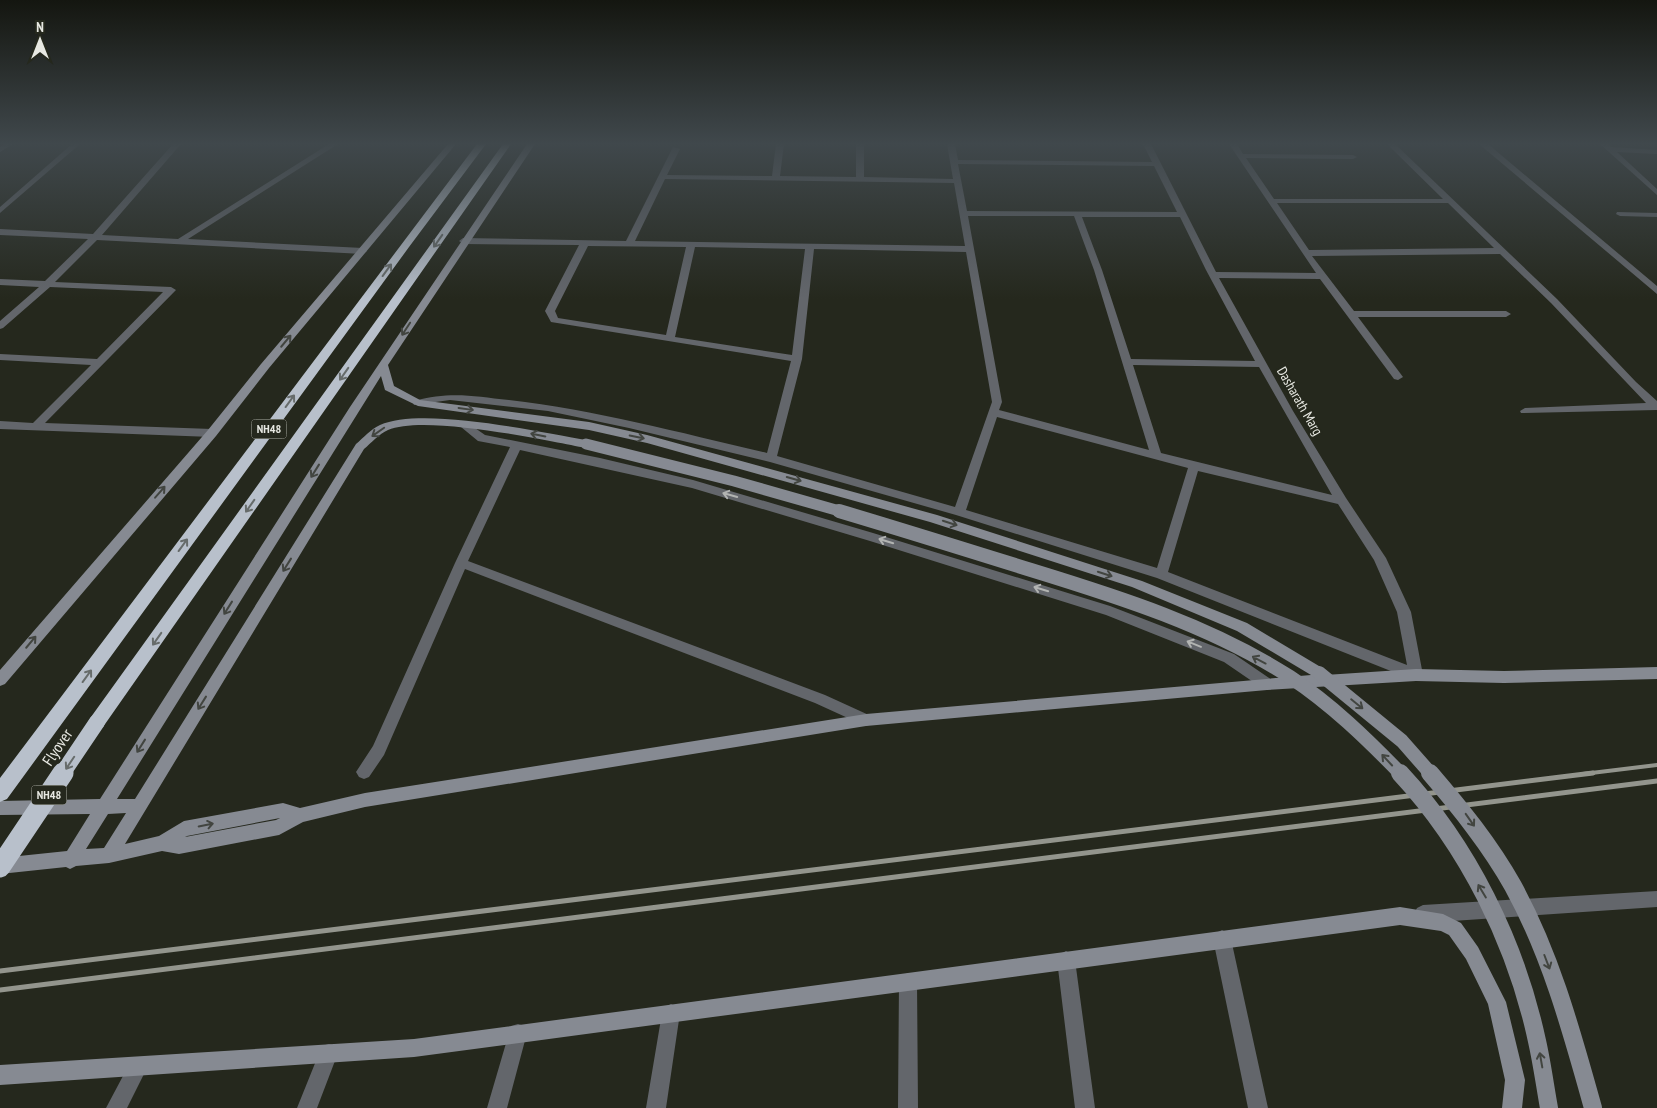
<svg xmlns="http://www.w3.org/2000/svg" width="1657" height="1108" font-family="'PT Sans Narrow',sans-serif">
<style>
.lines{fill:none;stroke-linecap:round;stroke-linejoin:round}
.street{fill:#63666b;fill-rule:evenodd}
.secondary{fill:#868a92;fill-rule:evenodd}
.highway{fill:#b8c0cb;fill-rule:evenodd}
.rail-far1{stroke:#93958d;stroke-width:4}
.rail{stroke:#93958d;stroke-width:5}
.secondary-bridge-far2{stroke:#868a92;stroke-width:11}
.secondary-bridge-far1{stroke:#868a92;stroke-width:14}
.secondary-bridge{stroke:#868a92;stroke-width:18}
.highway-bridge-far1{stroke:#b8c0cb;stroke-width:16}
.highway-bridge{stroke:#b8c0cb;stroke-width:21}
.oneway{stroke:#676c6b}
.oneway2{stroke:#424540}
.oneway3{stroke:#b2b4b2}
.labels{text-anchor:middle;stroke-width:4;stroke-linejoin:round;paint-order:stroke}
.shield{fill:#25281d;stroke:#adaea7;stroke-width:1}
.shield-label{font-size:12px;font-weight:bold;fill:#e7e8e2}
.street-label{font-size:14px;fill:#e7e8e2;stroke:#25281d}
.near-street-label{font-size:16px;fill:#e7e8e2;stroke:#25281d}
</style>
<rect width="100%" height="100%" fill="#25281d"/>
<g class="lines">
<path class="street" d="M4 144H13L0 152V147Z
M72 144H80L0 213V207Z
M173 144H181L102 235 178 239 329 144H338L188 239 363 248 367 251 363 254 97 240 55 282 171 287 176 290 45 423 212 429 217 433 212 437 0 429V421L33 423 91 365 0 360V354L97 359 163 292 50 287 3 328 0 329V321L39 287 0 285V279L45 281 88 239 0 235V229L93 234Z
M776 144H784L780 176 856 177V144H864V177L953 179 947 144H955L958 160 1152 162 1143 144H1151L1216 272 1316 273 1229 144H1237L1243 154 1353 155 1357 157 1353 159 1246 158 1274 199H1443L1387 144H1395L1557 299 1636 382 1657 401V410L1521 413 1520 411 1525 408 1646 403 1551 303 1500 254 1312 256 1354 311H1506L1511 314 1506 317H1358L1403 377 1398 380 1394 379 1320 279 1219 278 1293 411 1346 498 1386 558 1411 612 1423 675 1421 679 1416 681 1157 578 956 515 770 462 629 428 548 411 450 400 414 405 413 403 414 401C450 391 473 396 509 400 596 410 681 433 767 453L791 361 551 322 545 311 579 245 463 244 459 241 463 238 626 241 673 147 680 149 667 175 772 176ZM958 164 1154 166 1177 212 967 211ZM665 179 954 183 965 246 635 241ZM1277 203H1448L1494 248 1309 250ZM968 216H1074L1094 270 1149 450 999 410 1002 402ZM1082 217H1180L1206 270 1255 361 1131 359 1102 270ZM588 246 686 247 666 335 558 318 555 311ZM695 247 805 249 792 355 675 337ZM814 249 966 252 992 402 955 507 777 456 802 359ZM1133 365 1259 367 1332 495 1161 453ZM997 417 1188 468 1157 568 966 510ZM1198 471 1338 504 1374 560 1397 612 1407 665 1168 572Z
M1479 144H1488L1657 286V294Z
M1600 144H1608L1611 147 1657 150V154L1617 152 1657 189V195Z
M1617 212 1657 213V217L1620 216 1616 214Z
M465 421 485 435 600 458 693 480 873 533 1110 606 1234 654 1272 680 1274 684 1272 688 1267 690 1262 688 1224 662 1106 615 870 541 692 488 520 450 468 561 825 695 871 716 873 720 871 724 866 726 861 724 815 703 465 569 384 755 369 777 364 779 359 777 356 772 373 746 455 563 510 447 478 441 461 427 460 425 461 423Z
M1657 891V907L1423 923 1417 920 1414 914 1417 908 1423 905Z
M1222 930 1228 933 1231 939 1268 1108H1248L1213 939 1216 933Z
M1066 951 1072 954 1075 960 1095 1108H1075L1057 960 1060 954Z
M908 973 914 976 917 982 918 1108H898L899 982 902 976Z
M671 1004 677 1007 680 1013 666 1108H646L662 1013 665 1007Z
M518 1024 525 1026 527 1033 507 1108H487L509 1033 511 1026Z
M329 1044 336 1046 338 1053 317 1108H297L322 1046Z
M139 1057 146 1059 148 1066 127 1108H106L132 1059Z"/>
<path class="secondary" d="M448 144H456L269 368 216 436 5 684 0 686V670L208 430 261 364Z
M527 144H535L388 365 394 386 420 400 589 422 647 435 937 515 1142 581 1247 623 1324 669 1325 675 1416 669 1504 671 1657 667V679L1504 683 1416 681 1267 690 866 726 365 807 303 822 279 835 179 854 162 851 109 863 76 866 70 869 66 867 0 874V858L67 851 90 814 0 815V801L100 799 350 407ZM381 376 385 390 418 406 589 430 647 443 930 522 1132 587 1237 631 1311 675 866 714 365 793 300 808 283 803 184 821 159 836 125 844 364 449C371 443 379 434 388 430 424 414 544 440 586 448L592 444 586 440C539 432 422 406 380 425 371 429 363 438 356 444L135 799H117ZM126 813 104 848 86 849 108 814ZM280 818 276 820 185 837 187 836Z
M1400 907 1443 914 1461 923 1478 947 1506 1002 1525 1080 1522 1108H1502L1505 1080 1488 1004 1466 959 1449 935 1441 931 1400 925 414 1057 0 1085V1065L414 1039Z"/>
<path class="highway" d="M477 144H486L409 247 7 799 0 802V778Z
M503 144H511L103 727 97 730 91 727 88 722 91 717Z"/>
<path class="rail-far1" d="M1583 774 1657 765"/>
<path class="rail" d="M0 971 1593 773
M0 990 1657 781"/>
<path class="secondary-bridge-far2" d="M586 444 734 481 843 512"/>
<path class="secondary-bridge-far1" d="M839 511C903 530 967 550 1031 570 1119 597 1211 626 1290 677 1331 704 1367 739 1401 774
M1319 673 1402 741 1431 774"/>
<path class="secondary-bridge" d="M1400 773C1468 846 1516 943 1537 1041 1542 1063 1545 1086 1549 1108
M1430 773C1460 808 1490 845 1513 886 1551 955 1572 1033 1593 1108"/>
<path class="highway-bridge-far1" d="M62 774 97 722"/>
<path class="highway-bridge" d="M0 867 63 773"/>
</g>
<defs><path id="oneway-shaft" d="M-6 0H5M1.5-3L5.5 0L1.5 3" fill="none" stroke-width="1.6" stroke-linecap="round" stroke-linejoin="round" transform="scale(1.25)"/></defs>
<g class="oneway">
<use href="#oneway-shaft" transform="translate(438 241) rotate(125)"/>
<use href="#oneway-shaft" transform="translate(387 270) rotate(-54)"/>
<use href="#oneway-shaft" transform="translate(344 374) rotate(125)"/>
<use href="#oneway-shaft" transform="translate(290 401) rotate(-54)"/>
<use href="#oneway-shaft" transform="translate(250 506) rotate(125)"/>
<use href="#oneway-shaft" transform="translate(183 545) rotate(-54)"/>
<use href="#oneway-shaft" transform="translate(157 639) rotate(125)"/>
<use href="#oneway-shaft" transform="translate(87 676) rotate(-54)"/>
<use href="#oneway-shaft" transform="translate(70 763) rotate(124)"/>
</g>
<g class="oneway2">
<use href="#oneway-shaft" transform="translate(406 329) rotate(123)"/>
<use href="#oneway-shaft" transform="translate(286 341) rotate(-50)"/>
<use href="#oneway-shaft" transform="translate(466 409) rotate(8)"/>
<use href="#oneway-shaft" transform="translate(378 432) rotate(145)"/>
<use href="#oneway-shaft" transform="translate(538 435) rotate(-169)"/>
<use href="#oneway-shaft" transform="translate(637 437) rotate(12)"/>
<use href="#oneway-shaft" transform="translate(315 471) rotate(122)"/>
<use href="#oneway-shaft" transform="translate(794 479) rotate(16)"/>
<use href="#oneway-shaft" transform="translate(160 492) rotate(-49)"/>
<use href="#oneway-shaft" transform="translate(950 523) rotate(18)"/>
<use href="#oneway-shaft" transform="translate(287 565) rotate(122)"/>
<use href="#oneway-shaft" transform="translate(1105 574) rotate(18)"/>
<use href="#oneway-shaft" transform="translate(228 608) rotate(122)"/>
<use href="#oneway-shaft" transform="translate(31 642) rotate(-50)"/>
<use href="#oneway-shaft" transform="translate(1259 660) rotate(-152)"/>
<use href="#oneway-shaft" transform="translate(202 703) rotate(122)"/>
<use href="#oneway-shaft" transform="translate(1357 704) rotate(39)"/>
<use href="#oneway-shaft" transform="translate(141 746) rotate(122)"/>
<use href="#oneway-shaft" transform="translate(1387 760) rotate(-133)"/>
<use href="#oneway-shaft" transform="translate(1470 820) rotate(55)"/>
<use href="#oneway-shaft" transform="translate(206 825) rotate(-11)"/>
<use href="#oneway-shaft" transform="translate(1482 891) rotate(-121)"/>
<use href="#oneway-shaft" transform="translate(1547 962) rotate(69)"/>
<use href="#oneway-shaft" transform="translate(1541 1060) rotate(-100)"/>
</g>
<g class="oneway3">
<use href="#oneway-shaft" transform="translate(730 495) rotate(-164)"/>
<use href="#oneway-shaft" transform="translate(886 541) rotate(-163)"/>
<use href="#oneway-shaft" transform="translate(1041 589) rotate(-163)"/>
<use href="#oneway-shaft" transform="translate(1194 644) rotate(-158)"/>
</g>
<linearGradient id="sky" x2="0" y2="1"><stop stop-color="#141610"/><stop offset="0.48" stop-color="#40484c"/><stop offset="1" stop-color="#40484c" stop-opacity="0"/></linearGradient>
<rect width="1657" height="299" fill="url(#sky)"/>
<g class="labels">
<g class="shield">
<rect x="251.5" y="419.5" width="35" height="19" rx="4"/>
<rect x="31.5" y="785.5" width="35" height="19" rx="4"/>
</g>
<g class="shield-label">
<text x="269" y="433">NH48</text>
<text x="49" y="799">NH48</text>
</g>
<g class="street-label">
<text transform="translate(1300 401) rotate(60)" y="5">Dasharath Marg</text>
</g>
<g class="near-street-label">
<text transform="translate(57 747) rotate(-56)" y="6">Flyover</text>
</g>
</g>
<g transform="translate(40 40)" stroke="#25281d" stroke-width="4" paint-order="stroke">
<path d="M0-4L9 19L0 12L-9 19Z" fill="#e7e8e2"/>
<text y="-8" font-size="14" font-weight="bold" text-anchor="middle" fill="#e7e8e2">N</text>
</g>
</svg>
